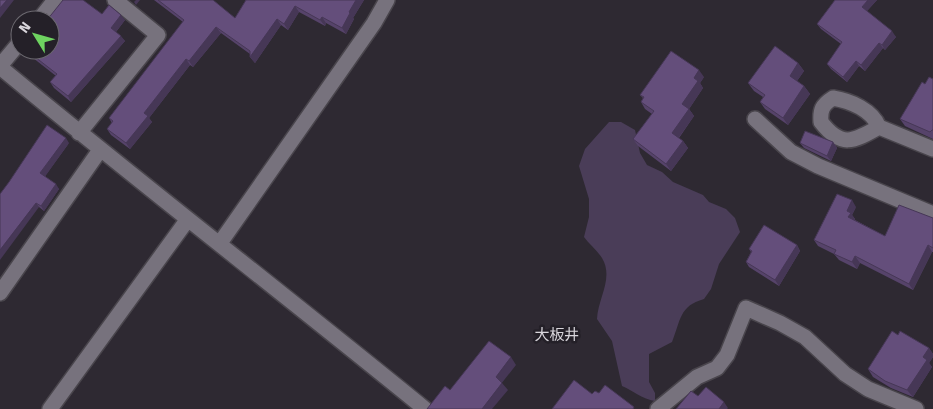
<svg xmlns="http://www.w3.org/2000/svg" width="933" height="409" font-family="'Fira Sans','Noto Sans JP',sans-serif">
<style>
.green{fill:#4a3d58}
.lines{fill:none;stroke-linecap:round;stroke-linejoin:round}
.minor-casing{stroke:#49454c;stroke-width:18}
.minor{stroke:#77727d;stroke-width:15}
.wall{fill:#56436a}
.shaded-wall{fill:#463756}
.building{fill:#644e7b;stroke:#463756}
.labels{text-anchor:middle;stroke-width:5;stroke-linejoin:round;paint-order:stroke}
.quarter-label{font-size:15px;fill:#d9d6dc;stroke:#242028}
</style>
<rect width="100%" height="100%" fill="#2e2932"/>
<path class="green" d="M609 122H621L635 130 640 153 647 165 662 172 673 182 703 195 709 202 726 209 735 218 740 232 719 264 711 289 704 299C679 306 681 320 672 342L649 354V382L655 393V401C642 399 634 391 622 386L612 341 597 319C598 298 614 278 602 258 597 250 589 244 584 237L589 217V199L579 166 585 149Z"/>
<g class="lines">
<defs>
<path id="minor" d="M39 20 55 0
M0 66 20 42
M0 67C140 183 284 294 425 409
M755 119 791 152 818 166 933 214
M879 127C872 110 851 101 833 98 822 105 820 110 821 122 841 148 853 142 879 127L933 149
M79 133 158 35 115 0
M220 243 374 23 387 0
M0 293 100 150
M50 409 188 219
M658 409 697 377 717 368 727 355 746 308 780 323 805 337 845 374 868 389 916 409"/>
</defs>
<use href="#minor" class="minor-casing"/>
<use href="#minor" class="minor"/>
</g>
<path class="wall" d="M154 0H213L235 18 246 0H364L353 18 354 19 346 34 326 23 325 26 299 12 288 30 281 25 255 63 250 57V54L221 33 193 67 190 65 149 118 152 122 130 149 111 135 107 129 112 123 109 118 183 22Z
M835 0H877L867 11 896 37 885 50 883 48 865 71 859 66 847 82 831 69 827 64 841 44 821 29 817 24Z
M102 14 125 20 116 32 125 41 71 102 54 88 50 82 56 76 28 54 25 50H50Z
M798 63 804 71 797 81 804 86 810 94 788 125 765 109 760 102 763 97 754 91 748 83Z
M704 77 700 83 703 88 689 109 694 116 679 138 683 141 688 148 671 171 638 146 633 139 652 114 645 109 641 102 643 98 640 95Z
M933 79V139L905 126 900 119 925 84Z
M833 142 837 148 831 161 804 148 800 143Z
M69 143 45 176 59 189 44 211 39 207 0 194Z
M856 207 852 215 855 219V220L885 236 933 218V252H932L913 290 860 263 857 269 839 260 834 254 818 246 814 240Z
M797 245 800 251 779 286 749 267 746 262 751 252 749 249Z
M898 335 929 348 933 354V357L929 363 932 367 913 397 891 388 873 377 868 369Z"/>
<path class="shaded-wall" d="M7 0H14L0 18V8Z
M136 0H140L136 5 134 2Z
M356 0H364L353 18 354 19 346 34 342 28 349 12Z
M868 0H877L866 12 862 7Z
M295 6 299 12 288 30 284 24Z
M121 15 125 20 115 33 111 28Z
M322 17 326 23 325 26 320 20Z
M277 19 281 25 255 63 250 57Z
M216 27 221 33 193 67 189 61Z
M892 31 896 37 885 50 882 45Z
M121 36 125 41 71 102 68 96Z
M879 43 883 48 865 71 861 65Z
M186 59 190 65 149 118 152 122 130 149 126 143 144 113Z
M856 61 859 66 847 82 843 77Z
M798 63 804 71 795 84 790 76Z
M699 70 704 77 700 83 703 88 689 109 694 116 677 140 672 133 682 104 694 78Z
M804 86 810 94 788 125 783 118Z
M66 138 69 143 44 178 40 173Z
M683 141 688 148 671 171 666 164Z
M833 142 837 148 831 161 827 156Z
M56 184 59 189 44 211 41 206Z
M852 200 856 207 852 215 855 219 853 224 848 217 847 211Z
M36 203 39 207 0 260V250Z
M797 245 800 251 779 286 775 280Z
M928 245 932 252 913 290 909 284Z
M855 256 860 263 857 269 852 262Z
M929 348 933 354V357L929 363 932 367 913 397 907 390 923 357Z
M511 357 516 365 501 384 496 377Z
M502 383 508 390 492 409H482Z
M724 402 728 408 727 409H719Z"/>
<path class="building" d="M0 0H7L0 8Z
M63 0H83L102 14 109 5 121 15 111 28 121 36 68 96 50 82 57 74 26 50H50V20H47Z
M158 0H213L235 18 246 0H356L349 12 350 13 342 28 322 17 320 20 295 6 284 24 277 19 250 57V51L216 27 189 61 186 59 144 113 148 116 126 143 107 129 113 121 109 118 184 20Z
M835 0H868L862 7 892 31 882 45 879 43 861 65 856 61 843 77 827 64 842 42 817 24Z
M775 46 798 63 790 76 804 86 783 118 760 102 765 95 748 83Z
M671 51 699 70 694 78 698 81 682 104 689 109 672 133 683 141 666 164 633 139 654 111 641 102 644 97 640 95Z
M929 77 933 79V130H932L930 132 900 119 922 82 925 84Z
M47 125 66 138 40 173 56 184 41 206 36 203 0 250V194L9 182Z
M805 131 833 142 827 156 800 143Z
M837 194 852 200 847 211 851 213 848 217 885 236 899 205 933 218V248L928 245 909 284 855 256 852 262 834 254 836 250 814 240Z
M764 225 797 245 775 280 746 262 752 251 749 249Z
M892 331 898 335 900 331 929 348 923 357 927 360 907 390 885 381 868 369Z
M489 341 511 357 496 377 502 383 482 409H427L445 386 450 390Z
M574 380 592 394 595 391 599 393 605 385 634 407 633 409H552Z
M706 387 724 402 719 409H676L691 391 698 396Z"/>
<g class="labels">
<g class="quarter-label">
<text x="557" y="340">大板井</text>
</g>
</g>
<g transform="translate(35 35) rotate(307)"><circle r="24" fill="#242028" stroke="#6c6970"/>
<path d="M0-4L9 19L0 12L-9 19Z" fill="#6ed360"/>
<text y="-8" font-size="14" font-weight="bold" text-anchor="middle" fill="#d9d6dc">N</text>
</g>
</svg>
